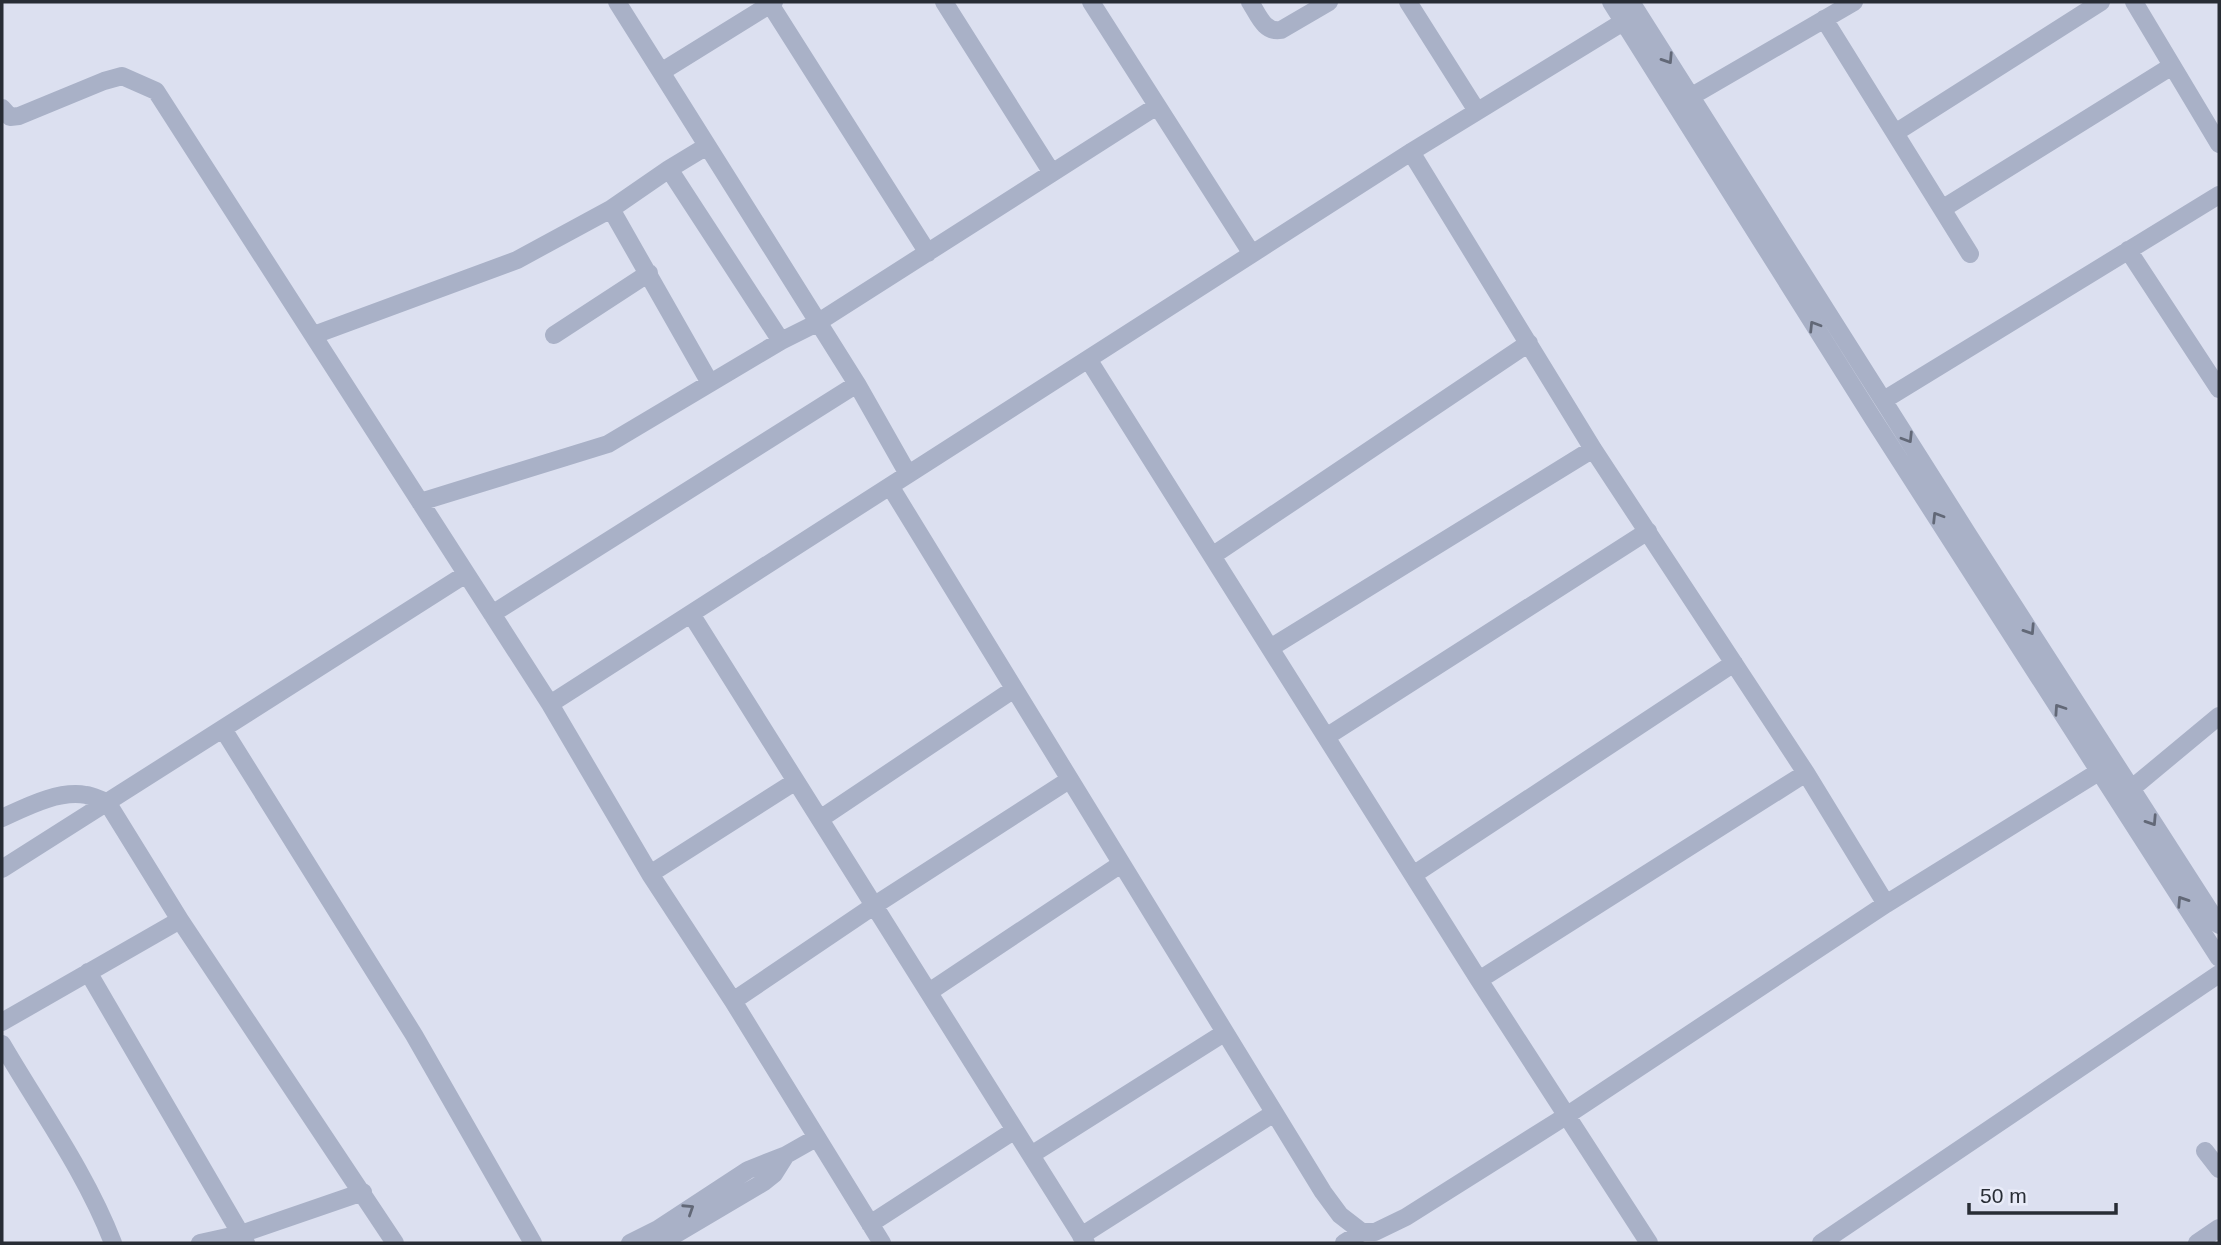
<svg xmlns="http://www.w3.org/2000/svg" width="2221" height="1245" font-family="Helvetica,sans-serif">
<style>
.lines{fill:none;stroke-linecap:round;stroke-linejoin:round}
.minor{stroke:#a9b1c7;stroke-width:18}
.oneway{stroke:#626877}
</style>
<rect width="100%" height="100%" fill="#dce0f0"/>
<g class="lines">
<path class="minor" d="M617 2 857 384 908 474
M944 2 1052 173
M1091 2 1252 254
M1250 2C1258 14 1264 33 1281 30L1329 2
M1408 2 1477 111
M1611 2 1872 417 2219 958
M1631 2 1969 536 2219 925
M2134 2 2219 144
M770 4 928 253
M1824 19 1970 254
M661 72 774 2
M1692 96 1854 2
M2 108 10 117 19 116 104 81 122 76 156 91 550 704 650 874 733 1001 882 1243
M1895 133 2101 2
M1411 152 1593 449 1806 773 1886 904
M669 169 781 341
M611 209 710 383
M1942 209 2172 66
M2128 250 2219 389
M314 335 517 260 611 209 669 169 707 146
M554 335 649 273
M1088 359 1479 980 1649 1243
M1884 400 2219 195
M890 486 1323 1192 1340 1215 1362 1232H1375L1406 1217 1566 1116 1886 904 2100 771
M420 502 608 444 781 341 817 323 1157 106
M1212 556 1529 343
M492 614 857 384
M691 614 1086 1243
M1270 648 1593 449
M550 704 1411 152 1623 22
M223 729 414 1035 533 1243
M1326 737 1648 531
M2131 789 2219 716
M2 818C26 807 58 790 86 795 93 796 100 800 107 802L180 920 395 1243
M820 819 1014 689
M2 869 466 574
M650 874 796 781
M1413 875 1734 663
M88 972 246 1243
M1479 980 1806 773
M929 992 1121 864
M733 1001 875 905 1069 780
M2 1022 180 920
M2 1044C40 1109 86 1173 113 1243
M2205 1151 2219 1169
M1031 1155 1224 1033
M870 1224 1015 1130
M1081 1236 1274 1113
M200 1243 241 1234 363 1192
M630 1243 658 1229 748 1170 786 1155 816 1138
M661 1243 764 1182 774 1174 786 1155
M1344 1243 1362 1232
M1821 1243 2219 974
M2197 1243 2219 1228"/>
</g>
<defs><path id="oneway-chevron" d="M-2-3.5L2.5 0L-2 3.5" fill="none" stroke-width="1.6" stroke-linecap="round" stroke-linejoin="round" transform="scale(1.75)"/></defs>
<g class="oneway">
<use href="#oneway-chevron" transform="translate(1668 59) rotate(57)"/>
<use href="#oneway-chevron" transform="translate(1814 326) rotate(-122)"/>
<use href="#oneway-chevron" transform="translate(1908 438) rotate(58)"/>
<use href="#oneway-chevron" transform="translate(1937 517) rotate(-122)"/>
<use href="#oneway-chevron" transform="translate(2030 630) rotate(57)"/>
<use href="#oneway-chevron" transform="translate(2059 709) rotate(-124)"/>
<use href="#oneway-chevron" transform="translate(2152 821) rotate(57)"/>
<use href="#oneway-chevron" transform="translate(2182 901) rotate(-123)"/>
<use href="#oneway-chevron" transform="translate(689 1209) rotate(-33)"/>
</g>
<rect width="2221" height="1245" fill="none" stroke="#282d35" stroke-width="7"/>
<path d="M1969 1203v10h147v-10" fill="none" stroke="#282d35" stroke-width="3.5"/>
<text x="1980" y="1203" font-size="21" fill="#282d35" stroke="#e8ebf8" stroke-width="5" paint-order="stroke">50 m</text>
</svg>
